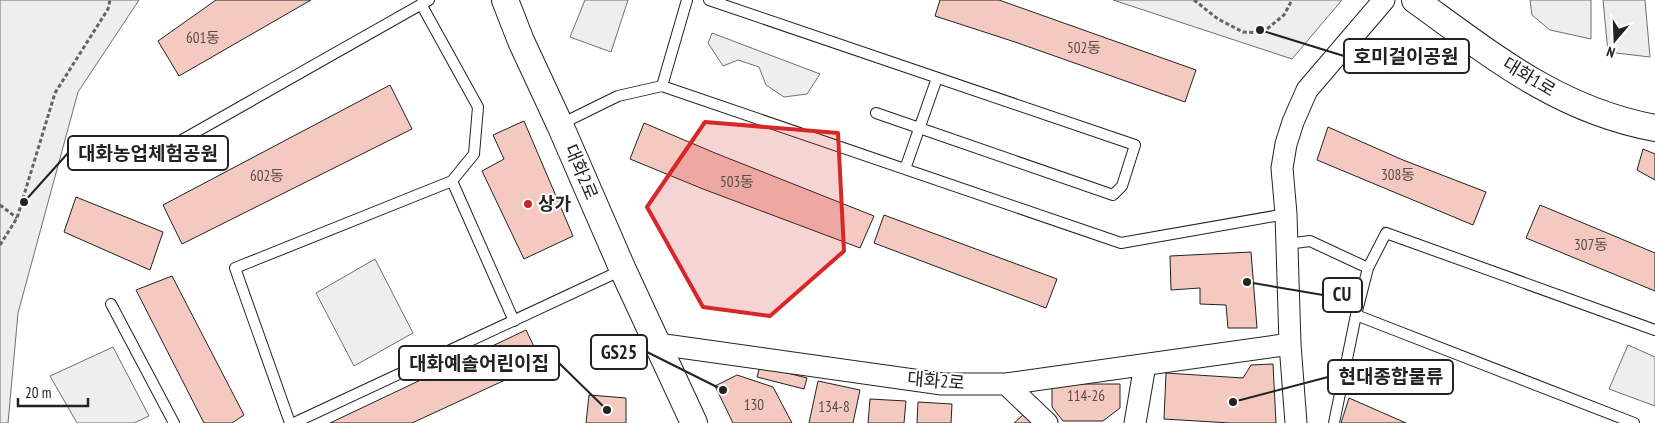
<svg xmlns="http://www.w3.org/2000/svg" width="1655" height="423" font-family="'PT Sans Narrow','Noto Sans KR',sans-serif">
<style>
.green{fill:#eee;stroke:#6f6f6f}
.building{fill:#f3c9c0;stroke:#222}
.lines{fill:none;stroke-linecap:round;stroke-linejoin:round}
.service-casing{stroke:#222;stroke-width:12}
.minor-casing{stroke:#222;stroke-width:23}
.tertiary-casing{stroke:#222;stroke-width:28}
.path{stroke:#646464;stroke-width:3;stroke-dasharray:4 2.5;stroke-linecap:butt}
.service{stroke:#fff;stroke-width:10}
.minor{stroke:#fff;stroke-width:21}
.tertiary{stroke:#fff;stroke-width:26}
.marked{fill:#d62828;fill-opacity:0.2;stroke:#d62828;stroke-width:4;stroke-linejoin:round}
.poi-dot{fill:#c62828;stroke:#fff;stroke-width:2}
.labels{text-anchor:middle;stroke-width:4;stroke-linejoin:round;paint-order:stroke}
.number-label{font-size:15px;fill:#564c4a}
.street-label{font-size:18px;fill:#222;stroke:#fff}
.poi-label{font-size:18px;font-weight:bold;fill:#222;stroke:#fff;text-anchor:start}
.leader{fill:none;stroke:#222;stroke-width:2}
.callout-dot{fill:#222;stroke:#fff;stroke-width:2}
.callout{fill:#fff;stroke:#222;stroke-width:2}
.callout-label{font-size:19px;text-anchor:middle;font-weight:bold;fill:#222}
</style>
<rect width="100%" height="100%" fill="#fff"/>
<path class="green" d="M0 0H139L78 92 18 313 8 423H0Z
M585 0H628L611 52 570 37Z
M1113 0H1342L1292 59Z
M1530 0H1591V39L1550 30 1532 15Z
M1603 0H1645L1650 57 1608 52Z
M712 33 820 74 807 94 784 97 766 85 759 67 738 60 723 66 708 43Z
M375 259 413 333 354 366 316 293Z
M1628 345 1655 357V406L1609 389Z
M113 347 149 416 134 423H77L50 376Z"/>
<path class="building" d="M216 0H311L179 76 158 41Z
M940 0H999L1196 70 1185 102 1015 42 935 16Z
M390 85 412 129 182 244 163 205Z
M524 121 573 236 524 259 482 171 504 159 493 135Z
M644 123 715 153 874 216 860 248 703 189 630 159Z
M1328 127 1403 160 1486 192 1473 225 1317 160Z
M1643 149 1655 154V180L1637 170Z
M76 197 163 232 150 270 64 232Z
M1540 205 1655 253V291L1526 238Z
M884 215 1057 279 1046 308 874 243Z
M1251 252 1257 328H1228L1226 305 1200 304V288L1171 290 1170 256Z
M172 276 244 415 232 423H204L136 290Z
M526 330 542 363 412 423H330Z
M1273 364 1276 423H1230L1164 419 1166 373 1243 378 1251 365Z
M760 366 807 378 804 389 757 377Z
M737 375 773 387 792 423H733L715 386Z
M818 381 860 390 853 423H809Z
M1052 384H1120V408L1103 421H1063L1052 407Z
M589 395 626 398V423H586Z
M1349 398 1406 423H1341Z
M870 399 906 401 904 423H868Z
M918 402 952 404 951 423H917Z
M1023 415 1031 423H1014Z"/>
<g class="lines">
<defs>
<path id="service" d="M709 0 1135 145 1122 186 1113 195 876 113
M662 86 687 0
M561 124 618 96 662 86 1121 243 1286 214
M173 145 429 0
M905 169 937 78
M452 181 514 321
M1287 244 1310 241 1368 268
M111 304 174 423
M1356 315 1634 423
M290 423 235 268 452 181 474 154 478 107 421 4
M294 423 622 270
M1334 423 1356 315 1368 268 1386 233 1655 330"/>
<path id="minor" d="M658 344 942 384H1006L1290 344
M1006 384 1047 423
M1135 423 1145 365
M1296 423 1290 344 1286 214 1282 168 1286 144 1293 122 1307 90 1384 0"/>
<path id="tertiary" d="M505 0 521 41 560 125 623 270 694 423
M1415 0C1493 56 1558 110 1655 128"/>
</defs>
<use href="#service" class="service-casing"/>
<use href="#minor" class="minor-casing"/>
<use href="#tertiary" class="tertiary-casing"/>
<path class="path" d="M1194 0 1218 19 1243 32 1262 33 1284 15 1292 0
M0 205 17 218
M0 245 17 218 55 93 108 9 110 0"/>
<use href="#service" class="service"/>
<use href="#minor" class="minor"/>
<use href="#tertiary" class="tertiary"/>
</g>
<path class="marked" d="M705 122 838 133 844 251 770 316 703 307 647 207Z"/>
<circle class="poi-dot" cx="528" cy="204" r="5"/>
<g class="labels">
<g class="number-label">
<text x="203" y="43">601동</text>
<text x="1084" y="53">502동</text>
<text x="1398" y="180">308동</text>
<text x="267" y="181">602동</text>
<text x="737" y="187">503동</text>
<text x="1591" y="250">307동</text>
<text x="1086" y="401">114-26</text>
<text x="754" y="410">130</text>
<text x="834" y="412">134-8</text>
</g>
<g class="street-label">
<text transform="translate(1529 77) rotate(31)" y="6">대화1로</text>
<text transform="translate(581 172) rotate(67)" y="6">대화2로</text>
<text transform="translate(936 381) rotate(5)" y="6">대화2로</text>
</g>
<g class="poi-label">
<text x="538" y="210">상가</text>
</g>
</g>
<path class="leader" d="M1260 30L1344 56M24 202L68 153M1247 282L1323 295M723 390L647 352M607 410L559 363M1233 402L1328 377"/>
<g class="callout-dot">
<circle cx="1260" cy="30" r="5"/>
<circle cx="24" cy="202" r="5"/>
<circle cx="1247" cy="282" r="5"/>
<circle cx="723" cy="390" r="5"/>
<circle cx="607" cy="410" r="5"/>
<circle cx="1233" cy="402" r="5"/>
</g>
<g class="callout">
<rect x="1344" y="39" width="125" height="34" rx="5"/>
<rect x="68" y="136" width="160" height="34" rx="5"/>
<rect x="1323" y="278" width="39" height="34" rx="5"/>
<rect x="591" y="335" width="56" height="34" rx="5"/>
<rect x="399" y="346" width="160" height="34" rx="5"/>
<rect x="1328" y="360" width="125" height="34" rx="5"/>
</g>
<g class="callout-label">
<text x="1406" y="63">호미걸이공원</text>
<text x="148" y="160">대화농업체험공원</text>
<text x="1342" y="301">CU</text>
<text x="619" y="359">GS25</text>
<text x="479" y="370">대화예솔어린이집</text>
<text x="1391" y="383">현대종합물류</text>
</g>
<g transform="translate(1615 40) rotate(199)" stroke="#ffffff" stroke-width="4" paint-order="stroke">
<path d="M0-4L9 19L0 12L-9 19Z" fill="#222222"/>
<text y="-8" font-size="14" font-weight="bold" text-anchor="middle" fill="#222222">N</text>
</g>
<path d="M18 398v8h70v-8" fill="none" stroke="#222222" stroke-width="2.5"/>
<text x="25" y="398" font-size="15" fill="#222222" stroke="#ffffff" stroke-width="4" paint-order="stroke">20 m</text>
</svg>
